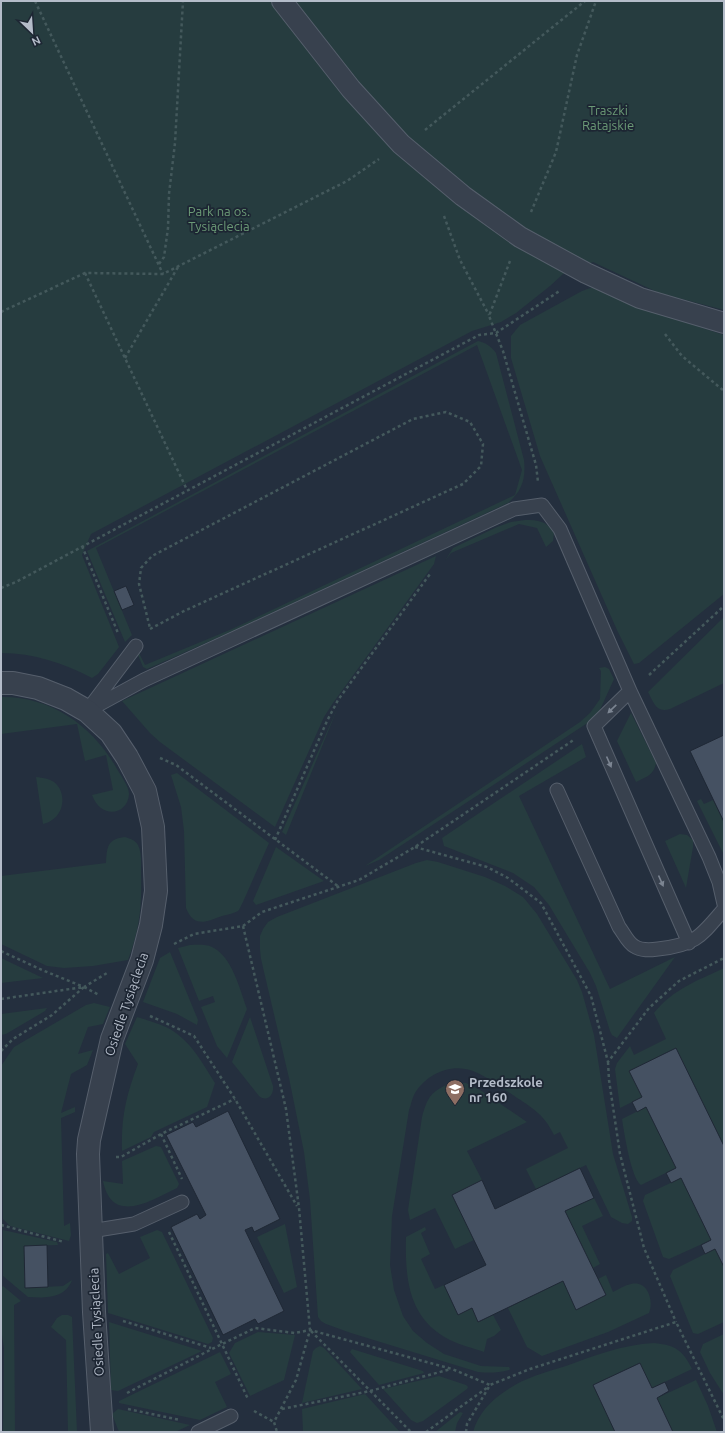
<svg xmlns="http://www.w3.org/2000/svg" width="725" height="1433" font-family="Ubuntu,sans-serif">
<style>
.green{fill:#263c3f}
.building{fill:#455162;stroke:#1f2835}
.lines{fill:none;stroke-linecap:round;stroke-linejoin:round}
.service-casing{stroke:#565f6c;stroke-width:15}
.pedestrian-casing{stroke:#565f6c;stroke-width:22}
.minor-casing{stroke:#565f6c;stroke-width:24}
.path{stroke:#44595c;stroke-width:2.5;stroke-dasharray:3 3;stroke-linecap:butt}
.service{stroke:#38414e;stroke-width:13}
.pedestrian{stroke:#38414e;stroke-width:20}
.minor{stroke:#38414e;stroke-width:22}
.oneway{fill:#7c8592}
.labels{text-anchor:middle;stroke-width:3.5;stroke-linejoin:round;paint-order:stroke}
.park-label{font-size:13px;fill:#6b9a76;stroke:#1d2633}
.street-label{font-size:13px;fill:#b4bcc9;stroke:#1d2633}
.poi-label{font-size:13px;font-weight:bold;fill:#b4bcc9;stroke:#1d2633;text-anchor:start}
</style>
<rect width="100%" height="100%" fill="#242f3e"/>
<path class="green" d="M1 1H724V310L659 293 593 262 563 274 550 286 516 313 501 322 472 331 91 534 82 555 119 647 98 674 92 678C63 663 34 653 1 653Z
M593 287 636 306 724 335V594L639 663 634 664 617 630 540 456 511 358V336L520 325 582 291Z
M478 341C486 343 491 346 496 353L524 460C526 479 522 491 508 503L233 631 147 669 143 667 138 655 139 653 145 665 232 629 515 495 522 470 477 345 96 548 132 635 125 642 87 551Z
M525 520C538 520 547 521 554 533L553 541 546 547 537 528 519 524 451 553 445 561 453 548 497 527 511 522Z
M436 556 434 564 333 703 324 717 275 827 160 742 150 733 122 701Z
M724 617V683L670 709C656 713 654 703 648 692Z
M605 667 609 669 614 679 599 712 592 720 379 860 365 866 580 722 590 713 600 699 601 671 599 668Z
M1 697C51 696 93 726 117 769 121 776 129 786 129 794 128 815 101 820 92 795L113 790 106 755 85 761 77 724 1 734Z
M338 707 286 835 282 832Z
M631 713 656 763C654 775 646 777 636 782L617 741Z
M582 744 586 757 519 796 610 989 675 957 617 1038 612 1035 610 1031 596 986 590 973 549 905 534 887 513 873 444 846 442 838Z
M177 773 269 843 243 902C241 905 240 909 238 911 234 913 227 915 222 916 206 922 194 928 186 908L184 831 181 807 171 775Z
M36 777C43 778 48 778 54 782 66 791 65 812 52 820 50 822 46 823 43 824Z
M701 799 704 804 713 800 724 822V855L697 801Z
M680 834 687 835 693 840V847L686 888 665 841Z
M125 837C131 839 135 840 138 845 142 853 141 864 141 872 142 906 140 928 128 960L93 966 64 968 47 966 1 944V876L106 863C107 847 107 839 125 837Z
M276 847 324 881 256 905 253 901Z
M427 860 438 862 485 877 505 886 523 897 537 914 577 980 582 992 594 1035 613 1154 632 1217V1221L628 1224 622 1223 611 1217 586 1165 536 1189 526 1169 568 1148 560 1132 554 1135C543 1112 530 1107 510 1093 498 1085 487 1077 473 1071 451 1063 427 1074 415 1093 412 1098 411 1105 409 1110L392 1216 390 1265 394 1290 403 1316 413 1331 427 1343 444 1354 481 1366 509 1367 510 1369 509 1370C498 1373 489 1373 478 1372L351 1333 326 1324 321 1321 318 1317 310 1200 304 1152 289 1078 261 959 260 949V936L263 929 268 922 277 917 416 863Z
M190 945C197 945 206 944 212 947 232 956 240 990 247 1009L227 1058 217 1046 201 1007 215 1002 213 996 199 1001 178 948Z
M170 952 198 1020 197 1025 177 1014 143 1002 160 958Z
M1 958 43 978 1 983Z
M724 968V1146L676 1048 629 1071 642 1097 620 1108 615 1069 617 1063 630 1046 634 1055 666 1039 654 1013C673 989 697 981 724 968Z
M94 1003 110 1007 103 1024 88 1027 78 1054 93 1050 87 1065 71 1074 61 1113 75 1107V1112L61 1118 64 1226 70 1223 71 1235 69 1241 10 1226 3 1219 1 1066 14 1047 86 1005Z
M47 1008 45 1011 6 1034 1 1035V1014Z
M137 1017C147 1020 157 1023 166 1027 189 1038 202 1062 215 1083L207 1107 154 1132 151 1137 122 1151C121 1117 126 1096 138 1064L125 1044Z
M250 1017 273 1086C274 1094 268 1103 259 1096L232 1062Z
M450 1083H466L480 1090 527 1122 467 1151 482 1180 452 1195 474 1240 455 1249 435 1208 410 1220 408 1210 422 1117C428 1096 431 1092 450 1083Z
M646 1107 676 1168 641 1185C631 1178 624 1132 622 1119Z
M156 1146 161 1147 179 1184 177 1188C152 1200 112 1226 103 1181L123 1184 122 1161Z
M681 1178 711 1240 669 1259 663 1257 643 1201 645 1195Z
M594 1198 603 1216 582 1226 600 1264 593 1268 565 1211Z
M285 1224 297 1287 284 1293 257 1237Z
M425 1227 426 1230 421 1233 430 1254 421 1259 435 1289 444 1285 458 1315 472 1308 479 1322 493 1315 501 1330 494 1336 487 1339 484 1352C473 1348 460 1345 450 1340 408 1319 405 1278 406 1237Z
M3 1230 57 1242 58 1245 24 1246 25 1288 63 1286 72 1280C65 1299 45 1298 28 1297L3 1276Z
M157 1230 162 1232 213 1338 212 1342 208 1344 108 1313 106 1254 108 1253 119 1274 150 1258 140 1237Z
M715 1249 724 1267V1322L698 1334 693 1333 670 1276 673 1270Z
M606 1275 613 1292C619 1289 625 1285 631 1284 648 1280 654 1301 649 1313L608 1332 542 1356 527 1347 508 1308 563 1281 577 1309 606 1295 598 1279Z
M3 1286 21 1301 14 1305 15 1432H3L4 1348 1 1329V1288Z
M62 1315H68L72 1317 77 1432H68L66 1340 51 1327 57 1318Z
M109 1322 202 1351 118 1391 111 1390Z
M258 1332 295 1335 284 1380 250 1396 229 1353 235 1343Z
M724 1334V1395L710 1373 700 1352 703 1344Z
M654 1343C675 1345 683 1350 692 1369L652 1388 639 1363 593 1385 615 1432H473C478 1414 491 1400 507 1390 524 1378 546 1372 566 1366 596 1355 621 1345 654 1343Z
M320 1346 324 1348 362 1389 302 1403 313 1351 316 1348Z
M352 1349 423 1371 424 1373 379 1385 350 1352Z
M220 1352 231 1374 215 1382 227 1407 200 1420 119 1403V1401Z
M439 1376 466 1385 468 1387 467 1389 423 1421 417 1423 411 1420 383 1389Z
M696 1380 708 1406 717 1432H673L657 1398Z
M365 1394 400 1432H303L302 1409Z
M118 1409 190 1425 175 1432H119L112 1414Z
M460 1412 463 1413 457 1423 455 1432H435Z"/>
<path class="building" d="M126 586 134 605 122 610 114 591Z
M724 735V822L690 751Z
M676 1048 724 1146V1267L715 1249 705 1254 701 1245 711 1240 681 1178 671 1183 666 1173 676 1168 646 1107 637 1112 632 1102 642 1097 629 1071Z
M228 1111 280 1219 254 1232 252 1227 245 1230 284 1311 258 1324 255 1319 223 1335 171 1227 197 1214 200 1219 206 1215 166 1135 193 1122 196 1127Z
M580 1168 594 1198 565 1211 606 1295 576 1310 563 1281 478 1322 472 1308 458 1315 444 1285 486 1265 452 1195 482 1180 495 1209Z
M47 1245 48 1287 25 1288 24 1246Z
M640 1363 652 1388 665 1382 669 1391 657 1398 673 1432H615L593 1385Z"/>
<g class="lines">
<defs>
<path id="service" d="M136 646 87 711 144 680 514 509 542 505 560 529 630 691 709 857 719 882 724 904
M630 691 594 726 689 943
M557 790 619 927C623 932 628 943 634 946 641 951 650 950 658 949 696 945 701 936 724 909
M91 1231 134 1224 182 1202
M198 1432 231 1416"/>
<path id="pedestrian" d="M282 1 351 89 401 144 463 196 520 237 586 273 640 298 724 323"/>
<path id="minor" d="M1 683H13L38 688 66 699 87 711 111 733 127 757 145 791 153 827 156 891 151 925 142 960 112 1039 89 1140 88 1154 94 1312 102 1432"/>
</defs>
<use href="#service" class="service-casing"/>
<use href="#pedestrian" class="pedestrian-casing"/>
<use href="#minor" class="minor-casing"/>
<path class="path" d="M35 1 163 274
M425 130 585 1
M531 212 556 152 577 55 596 1
M444 216 460 260 489 315
M510 261 489 316 503 351 536 465 538 482
M159 264 164 257 168 228 169 194 175 143 183 1
M85 273 187 490
M1 312 85 273 163 274 347 181 379 159
M665 334 682 356 724 391
M125 358 178 267
M82 546 118 633
M1 588 16 582 479 335 496 333 561 290
M150 629 184 611 463 484 481 466 483 444 470 422 446 412 413 419 152 556 141 568 139 584 150 628
M649 675 724 606
M160 758 176 765 339 887
M275 840 327 721 338 700 430 574
M415 847 487 867 508 878 541 903 591 996 608 1062 649 1008 679 981 724 958
M243 926 286 1109 299 1208 310 1330 296 1380 274 1422 277 1432
M174 944 194 934 243 926 262 912 359 880 415 847 575 739
M1 951 42 970 84 987 107 973
M1 999 84 987 99 995
M150 1016 194 1036 235 1099 297 1206
M1 1051 13 1039 52 1015 84 987
M608 1062 609 1080 620 1154 644 1248 676 1322
M161 1134 182 1179
M116 1157H121L161 1134 235 1099
M1 1225 64 1242
M169 1232 248 1399
M123 1321 211 1348
M311 1331 411 1432
M127 1393 212 1349 255 1328 295 1333 310 1330 452 1369 490 1385
M128 1409 180 1420
M282 1409 370 1391 451 1369
M254 1411 274 1422
M426 1432 488 1387
M466 1432 467 1424 490 1385 530 1369 676 1322 724 1420"/>
<use href="#service" class="service"/>
<use href="#pedestrian" class="pedestrian"/>
<use href="#minor" class="minor"/>
</g>
<defs><path id="oneway-solid" d="M-6-.8H1V-3.2L6.5 0L1 3.2V.8H-6Z"/></defs>
<g class="oneway">
<use href="#oneway-solid" transform="translate(612 709) rotate(136)"/>
<use href="#oneway-solid" transform="translate(609 762) rotate(66)"/>
<use href="#oneway-solid" transform="translate(661 881) rotate(66)"/>
</g>
<defs>
<symbol id="school-pin" viewBox="-11 -11 22 30"><path d="M0 17L-7.5 6A9.5 9.5 0 1 1 7.5 6Z" fill="#8d6e63" stroke="#1d2633"/><path d="M0-5L7-2L0 1L-7-2ZM-4 1L0 2.5L4 1V4Q0 6-4 4Z" fill="#fff"/></symbol>
</defs>
<g fill-rule="evenodd">
<use href="#school-pin" x="444" y="1078" width="22" height="30"/>
</g>
<g class="labels">
<g class="park-label">
<text x="608" y="115">Traszki<tspan x="608" dy="15">Ratajskie</tspan></text>
<text x="219" y="216">Park na os.<tspan x="219" dy="15">Tysiąclecia</tspan></text>
</g>
<g class="street-label">
<text transform="translate(126 1004) rotate(-71)" y="5">Osiedle Tysiąclecia</text>
<text transform="translate(96 1322) rotate(-93)" y="5">Osiedle Tysiąclecia</text>
</g>
<g class="poi-label">
<text x="469" y="1087">Przedszkole<tspan x="469" dy="15">nr 160</tspan></text>
</g>
</g>
<rect width="725" height="1433" fill="none" stroke="#b4bcc9" stroke-width="4"/>
<g transform="translate(32 32) rotate(155)" stroke="#1d2633" stroke-width="3" paint-order="stroke">
<path d="M0-3L7 15L0 10L-7 15Z" fill="#b4bcc9"/>
<text y="-6" font-size="11" font-weight="bold" text-anchor="middle" fill="#b4bcc9">N</text>
</g>
</svg>
